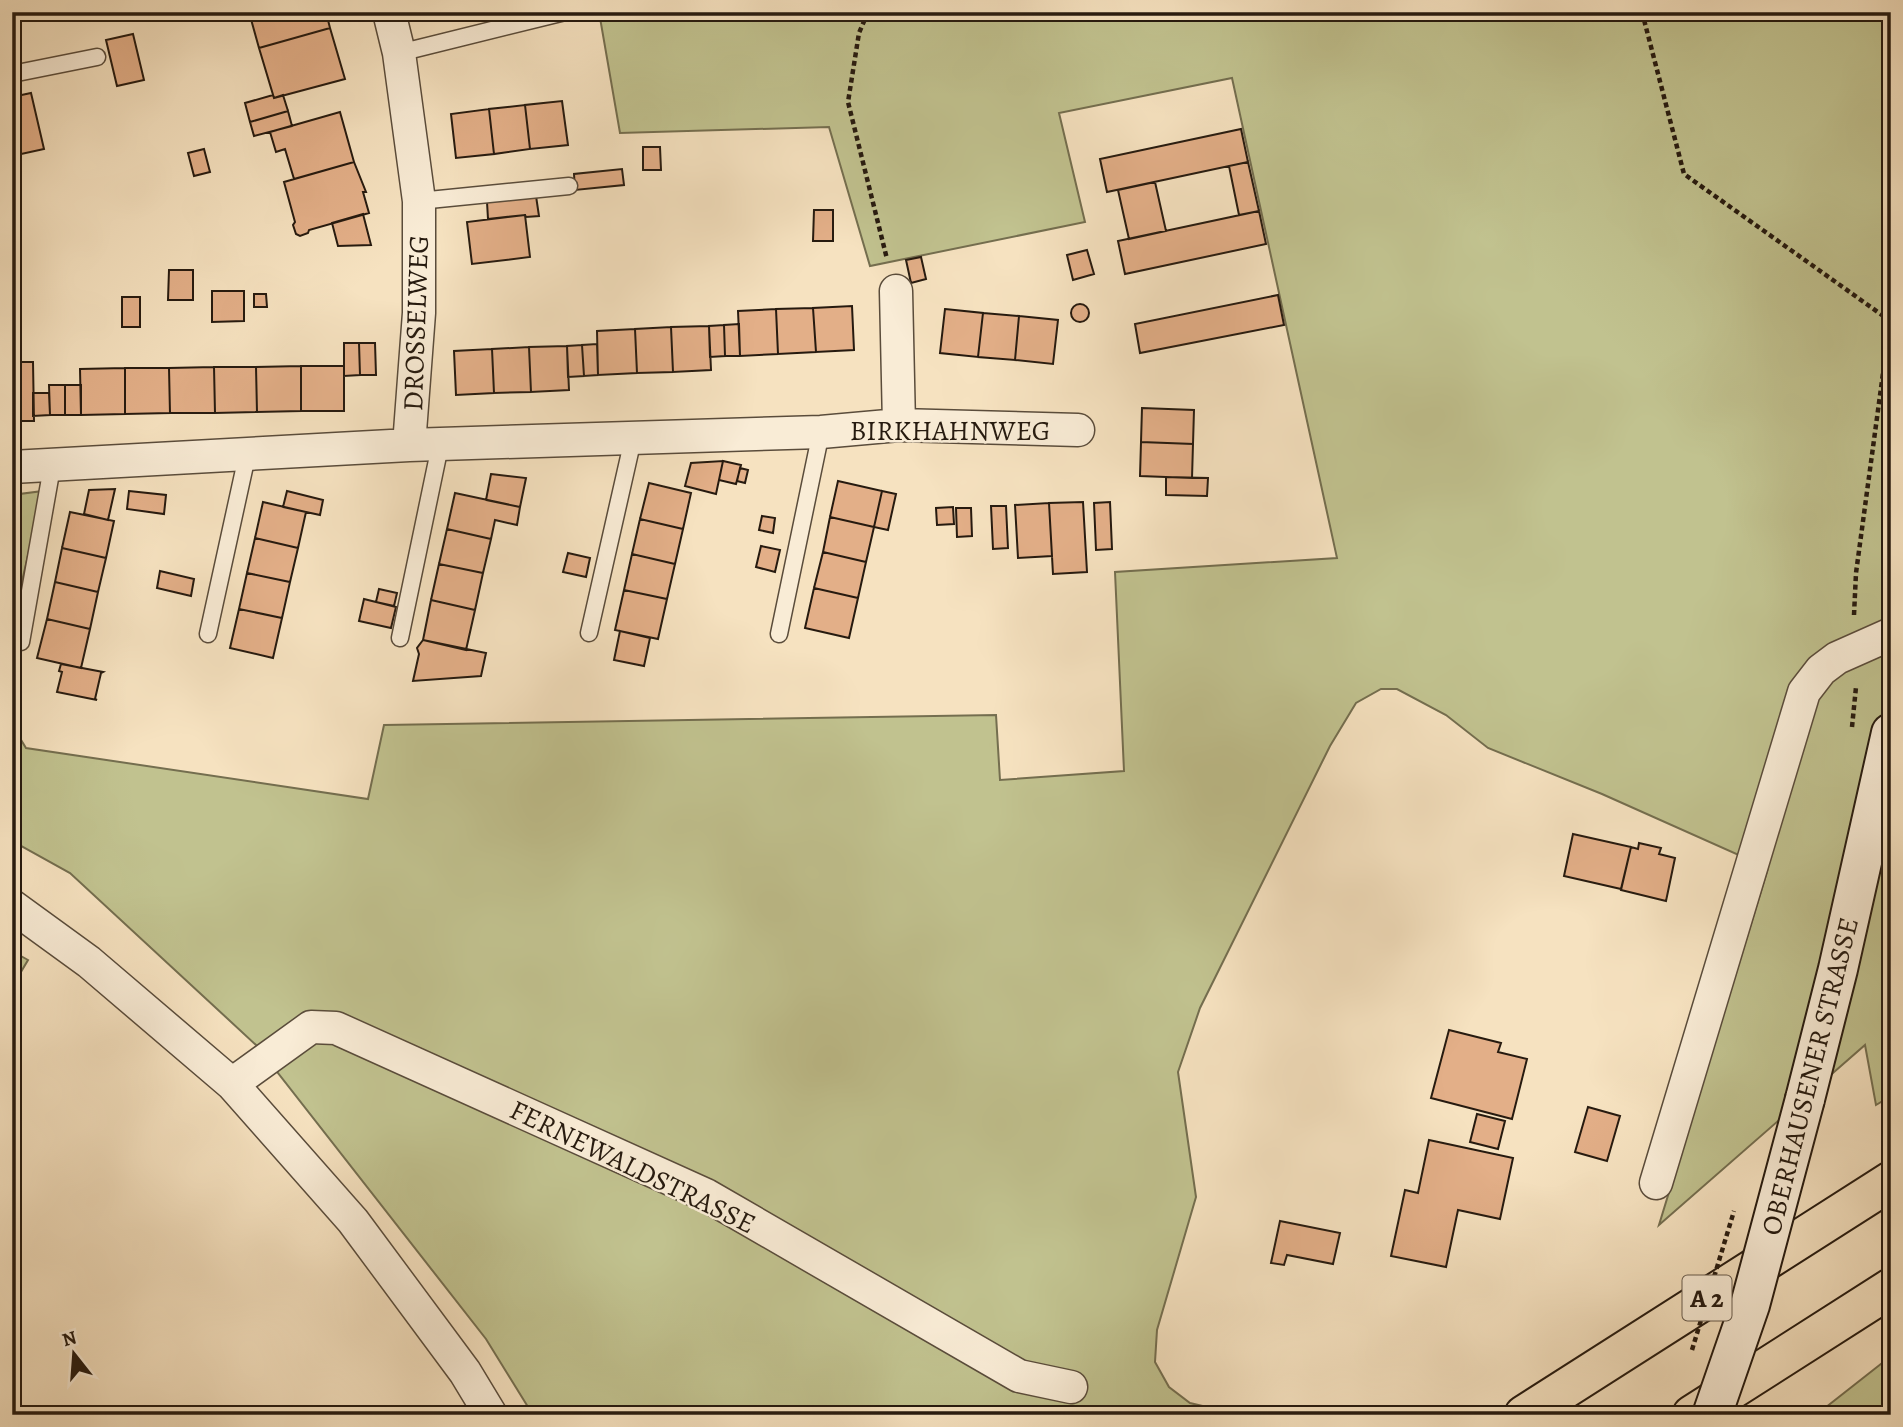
<svg xmlns="http://www.w3.org/2000/svg" width="1903" height="1427" font-family="Alegreya,serif">
<style>
.green{fill:#c1c28f;stroke:#746e4f;stroke-width:2}
.building{fill:#e3af88;stroke:#261a0f;stroke-width:2}
.lines{fill:none;stroke-linecap:round;stroke-linejoin:round}
.service-casing{stroke:#5a4c3b;stroke-width:19}
.minor-casing{stroke:#5a4c3b;stroke-width:35}
.secondary-casing{stroke:#261a0f;stroke-width:42}
.motorway-casing{stroke:#261a0f;stroke-width:42}
.path{stroke:#261a0f;stroke-width:4.5;stroke-dasharray:5 3.5;stroke-linecap:butt}
.service{stroke:#f9ecd6;stroke-width:16}
.minor{stroke:#f9ecd6;stroke-width:32}
.secondary{stroke:#f9ecd6;stroke-width:38}
.motorway{stroke:#f6e2c0;stroke-width:38}
.secondary-bridge-casing{stroke:#261a0f;stroke-width:42;stroke-linecap:butt}
.path-bridge{stroke:#261a0f;stroke-width:4.5;stroke-dasharray:5 3.5;stroke-linecap:butt}
.secondary-bridge{stroke:#f9ecd6;stroke-width:38}
.labels{text-anchor:middle;stroke-width:5;stroke-linejoin:round;paint-order:stroke}
.shield{fill:#f9ecd6;stroke:#65594b;stroke-width:2}
.shield-label{font-size:26px;font-weight:bold;fill:#261a0f}
.street-label{font-size:28px;fill:#261a0f;stroke:#f9ecd6}
</style>
<rect width="100%" height="100%" fill="#f6e2c0"/>
<filter id="stains"><feTurbulence type="fractalNoise" baseFrequency=".00286" numOctaves="4"/><feColorMatrix values="0 0 0 0 .2 0 0 0 0 .09 0 0 0 0 .02 0 0 0 .5 -.17"/></filter>
<radialGradient id="worn" r=".72"><stop offset=".6" stop-color="#630" stop-opacity="0"/><stop offset="1" stop-color="#630" stop-opacity=".3"/></radialGradient>
<path class="green" d="M599 12H1891V1096L1876 1105 1865 1045 1659 1225 1768 868 1602 794 1488 748 1446 715 1397 689H1381L1356 703 1330 746 1200 1008 1178 1072 1196 1197 1157 1330 1155 1362 1169 1387 1190 1403 1211 1408 1238 1406 1265 1415H533L486 1339 256 1045 70 873 12 841V725L26 748 368 799 384 725 996 715 1000 780 1124 771 1115 572 1337 558 1232 78 1059 113 1085 222 870 266 829 127 620 133Z
M43 491 12 624V495Z
M12 951 28 960 12 987Z
M1891 1356V1415H1816Z"/>
<path class="building" d="M249 12H326L330 28 259 48Z
M330 28 345 79 274 98 259 48Z
M133 34 144 80 117 86 106 40Z
M31 93 44 149 12 156V97Z
M273 95 274 98 283 95 288 111 250 122 245 103Z
M562 101 568 145 530 149 525 105Z
M525 105 530 149 494 154 489 109Z
M489 109 494 154 456 158 451 114Z
M288 111 292 126 254 136 250 122Z
M340 112 354 162 294 179 285 149 276 152 270 132Z
M1241 129 1248 162 1107 192 1100 159Z
M643 147H660L661 170H643Z
M204 149 210 172 194 176 188 153Z
M354 162 366 192H363L369 213 309 230 308 233 300 236 296 234 293 225 295 222 284 182Z
M1248 162 1259 211 1239 215 1229 166Z
M622 169 624 185 575 190 574 174Z
M1155 182 1166 231 1129 239 1118 190Z
M536 196 539 216 526 217 525 215 488 219 487 202Z
M814 210H833V241H813Z
M1259 211 1266 244 1125 274 1118 241Z
M363 214 371 245 338 246 332 223Z
M525 215 530 257 472 264 467 222Z
M1087 250 1094 274 1073 280 1067 255Z
M921 257 926 279 911 283 906 260Z
M169 270H193V300H168Z
M212 291H244V321L212 322Z
M254 294H266L267 307H254Z
M1278 295 1284 325 1140 353 1135 324Z
M122 297H140V327H122Z
M1071 313a9 9 0 1 1 18 0a9 9 0 1 1-18 0Z
M852 306 854 350 816 352 813 308Z
M813 308 816 352 778 354 776 309Z
M776 309 778 354 740 356 738 311Z
M945 309 983 313 978 357 940 353Z
M983 313 1019 316 1015 360 978 357Z
M1019 316 1058 320 1053 364 1015 360Z
M739 324 740 356H725L724 325Z
M724 325 725 356 710 357 709 326Z
M709 326 711 370 673 372 671 327Z
M671 327 673 372 637 373 635 329Z
M635 329 637 373 598 375 597 331Z
M344 343H359L360 375 344 376Z
M359 343H375L376 375H360Z
M597 344 598 375 584 376 582 345Z
M582 345 584 376 568 377 567 346Z
M567 346 569 390 531 392 529 347Z
M529 347 531 392 494 393 492 349Z
M492 349 494 393 456 395 454 351Z
M12 362H33L34 421H12Z
M301 366V411L257 412 256 367Z
M301 366H344V411H301Z
M214 367 215 413H170L169 368Z
M214 367H256L257 412 215 413Z
M125 368V414L81 415 80 369Z
M125 368H169L170 413 125 414Z
M49 385H65V415H50Z
M65 385H81V415H65Z
M33 393H49L50 415 33 416Z
M1142 408 1194 410 1193 444 1141 442Z
M1141 442 1193 444 1192 478 1140 476Z
M723 461 716 494 685 486 691 463Z
M723 461 741 465 736 484 719 480Z
M740 468 748 470 745 483 737 481Z
M491 474 526 478 520 507 486 500Z
M1166 477 1208 478 1207 496 1166 495Z
M838 481 882 491 874 527 830 517Z
M649 483 691 493 683 529 640 519Z
M115 489 108 520 84 514 89 490Z
M129 491 166 495 164 514 127 509Z
M287 491 323 500 320 515 283 507Z
M882 491 896 494 888 530 874 527Z
M455 493 520 507 517 525 495 520 491 539 447 529Z
M263 502 306 512 298 548 255 538Z
M1083 502 1087 572 1053 574 1049 503Z
M1110 502 1112 549 1096 550 1094 503Z
M1049 503 1052 556 1018 558 1015 505Z
M991 506H1006L1008 548 993 549Z
M953 507 954 524 937 525 936 508Z
M956 508H971L972 536 957 537Z
M70 512 114 521 106 558 62 548Z
M762 516 775 518 773 533 759 530Z
M830 517 874 527 866 562 823 552Z
M640 519 683 529 675 564 632 554Z
M447 529 491 539 483 573 439 564Z
M255 538 298 548 290 582 247 573Z
M761 546 780 550 775 572 756 567Z
M62 548 106 558 98 592 55 582Z
M823 552 866 562 858 598 814 588Z
M568 553 590 558 586 577 563 572Z
M632 554 675 564 667 599 624 590Z
M439 564 483 573 475 610 431 600Z
M160 571 194 579 191 596 157 588Z
M247 573 290 582 282 618 239 609Z
M55 582 98 592 90 629 47 619Z
M814 588 858 598 849 638 805 628Z
M379 589 397 593 394 606 376 602Z
M624 590 667 599 658 639 615 630Z
M364 599 396 607 391 628 359 621Z
M431 600 475 610 466 650 423 640Z
M239 609 282 618 273 658 230 648Z
M47 619 90 629 81 668 37 658Z
M620 631 650 638 644 666 614 660Z
M423 640 486 653 481 676 413 681 419 654 417 648Z
M61 664 103 672 101 673 95 699 97 700 57 692 62 672 59 671Z
M1573 834 1631 847 1621 889 1564 876Z
M1639 843 1661 848 1659 854 1675 858 1666 901 1621 890 1631 847 1638 849Z
M1449 1030 1501 1043 1498 1052 1527 1059 1512 1119 1431 1098Z
M1588 1107 1620 1116 1607 1161 1575 1152Z
M1477 1114 1505 1121 1498 1149 1470 1142Z
M1429 1140 1513 1158 1500 1219 1458 1210 1446 1267 1391 1256 1405 1190 1418 1193Z
M1280 1221 1340 1233 1333 1264 1287 1255 1284 1265 1271 1263Z"/>
<g class="lines">
<defs>
<path id="service" d="M399 53 565 12
M12 74 97 57
M419 201 569 186
M589 633 633 439
M208 634 247 456
M779 634 821 432
M400 638 440 446
M21 642 52 467"/>
<path id="minor" d="M389 12 399 53 419 201V313L409 445
M896 291 899 425
M12 467 409 445 821 432 899 425 1078 430
M12 906 89 962 232 1084 353 1221 465 1372 491 1415
M232 1084 311 1027 336 1028 706 1195 1019 1376 1071 1387
M1656 1183 1804 692 1821 670 1837 658 1891 634"/>
<path id="secondary" d="M1805 1099 1838 969 1891 733"/>
<path id="motorway" d="M1524 1415 1891 1181
M1692 1415 1891 1288"/>
</defs>
<use href="#service" class="service-casing"/>
<use href="#minor" class="minor-casing"/>
<use href="#secondary" class="secondary-casing"/>
<use href="#motorway" class="motorway-casing"/>
<path class="path" d="M868 12 859 33 848 102 887 259
M1642 12 1684 174 1889 320
M1854 615 1856 573 1891 314
M1852 727 1856 687"/>
<use href="#service" class="service"/>
<use href="#minor" class="minor"/>
<use href="#secondary" class="secondary"/>
<use href="#motorway" class="motorway"/>
<defs>
<path id="secondary-bridge" d="M1712 1415 1750 1305 1805 1099"/>
</defs>
<use href="#secondary-bridge" class="secondary-bridge-casing"/>
<path class="path-bridge" d="M1692 1350 1734 1211"/>
<use href="#secondary-bridge" class="secondary-bridge"/>
</g>
<g class="labels">
<rect class="shield" x="1682.5" y="1275.5" width="49" height="45" rx="5"/>
<g class="shield-label">
<text x="1707" y="1307">A 2</text>
</g>
<g class="street-label">
<text transform="translate(415 323) rotate(-88)" y="10">DROSSELWEG</text>
<text x="950" y="440">BIRKHAHNWEG</text>
<text transform="translate(1809 1076) rotate(-76)" y="10">OBERHAUSENER STRASSE</text>
<text transform="translate(633 1166) rotate(26)" y="10">FERNEWALDSTRASSE</text>
</g>
</g>
<rect width="1903" height="1427" fill="none" stroke="#f6e2c0" stroke-width="42"/>
<rect x="14" y="14" width="1875" height="1399" fill="none" stroke="#261a0f" stroke-width="3.5"/>
<rect x="21" y="21" width="1861" height="1385" fill="none" stroke="#261a0f" stroke-width="2"/>
<g transform="translate(74 1354) rotate(343)" stroke="#f9ecd6" stroke-width="5" paint-order="stroke">
<path d="M0-5L12 26L0 18L-12 26Z" fill="#261a0f"/>
<text y="-10" font-size="19" font-weight="bold" text-anchor="middle" fill="#261a0f">N</text>
</g>
<rect width="100%" height="100%" filter="url(#stains)"/>
<rect width="100%" height="100%" fill="url(#worn)"/>
</svg>
